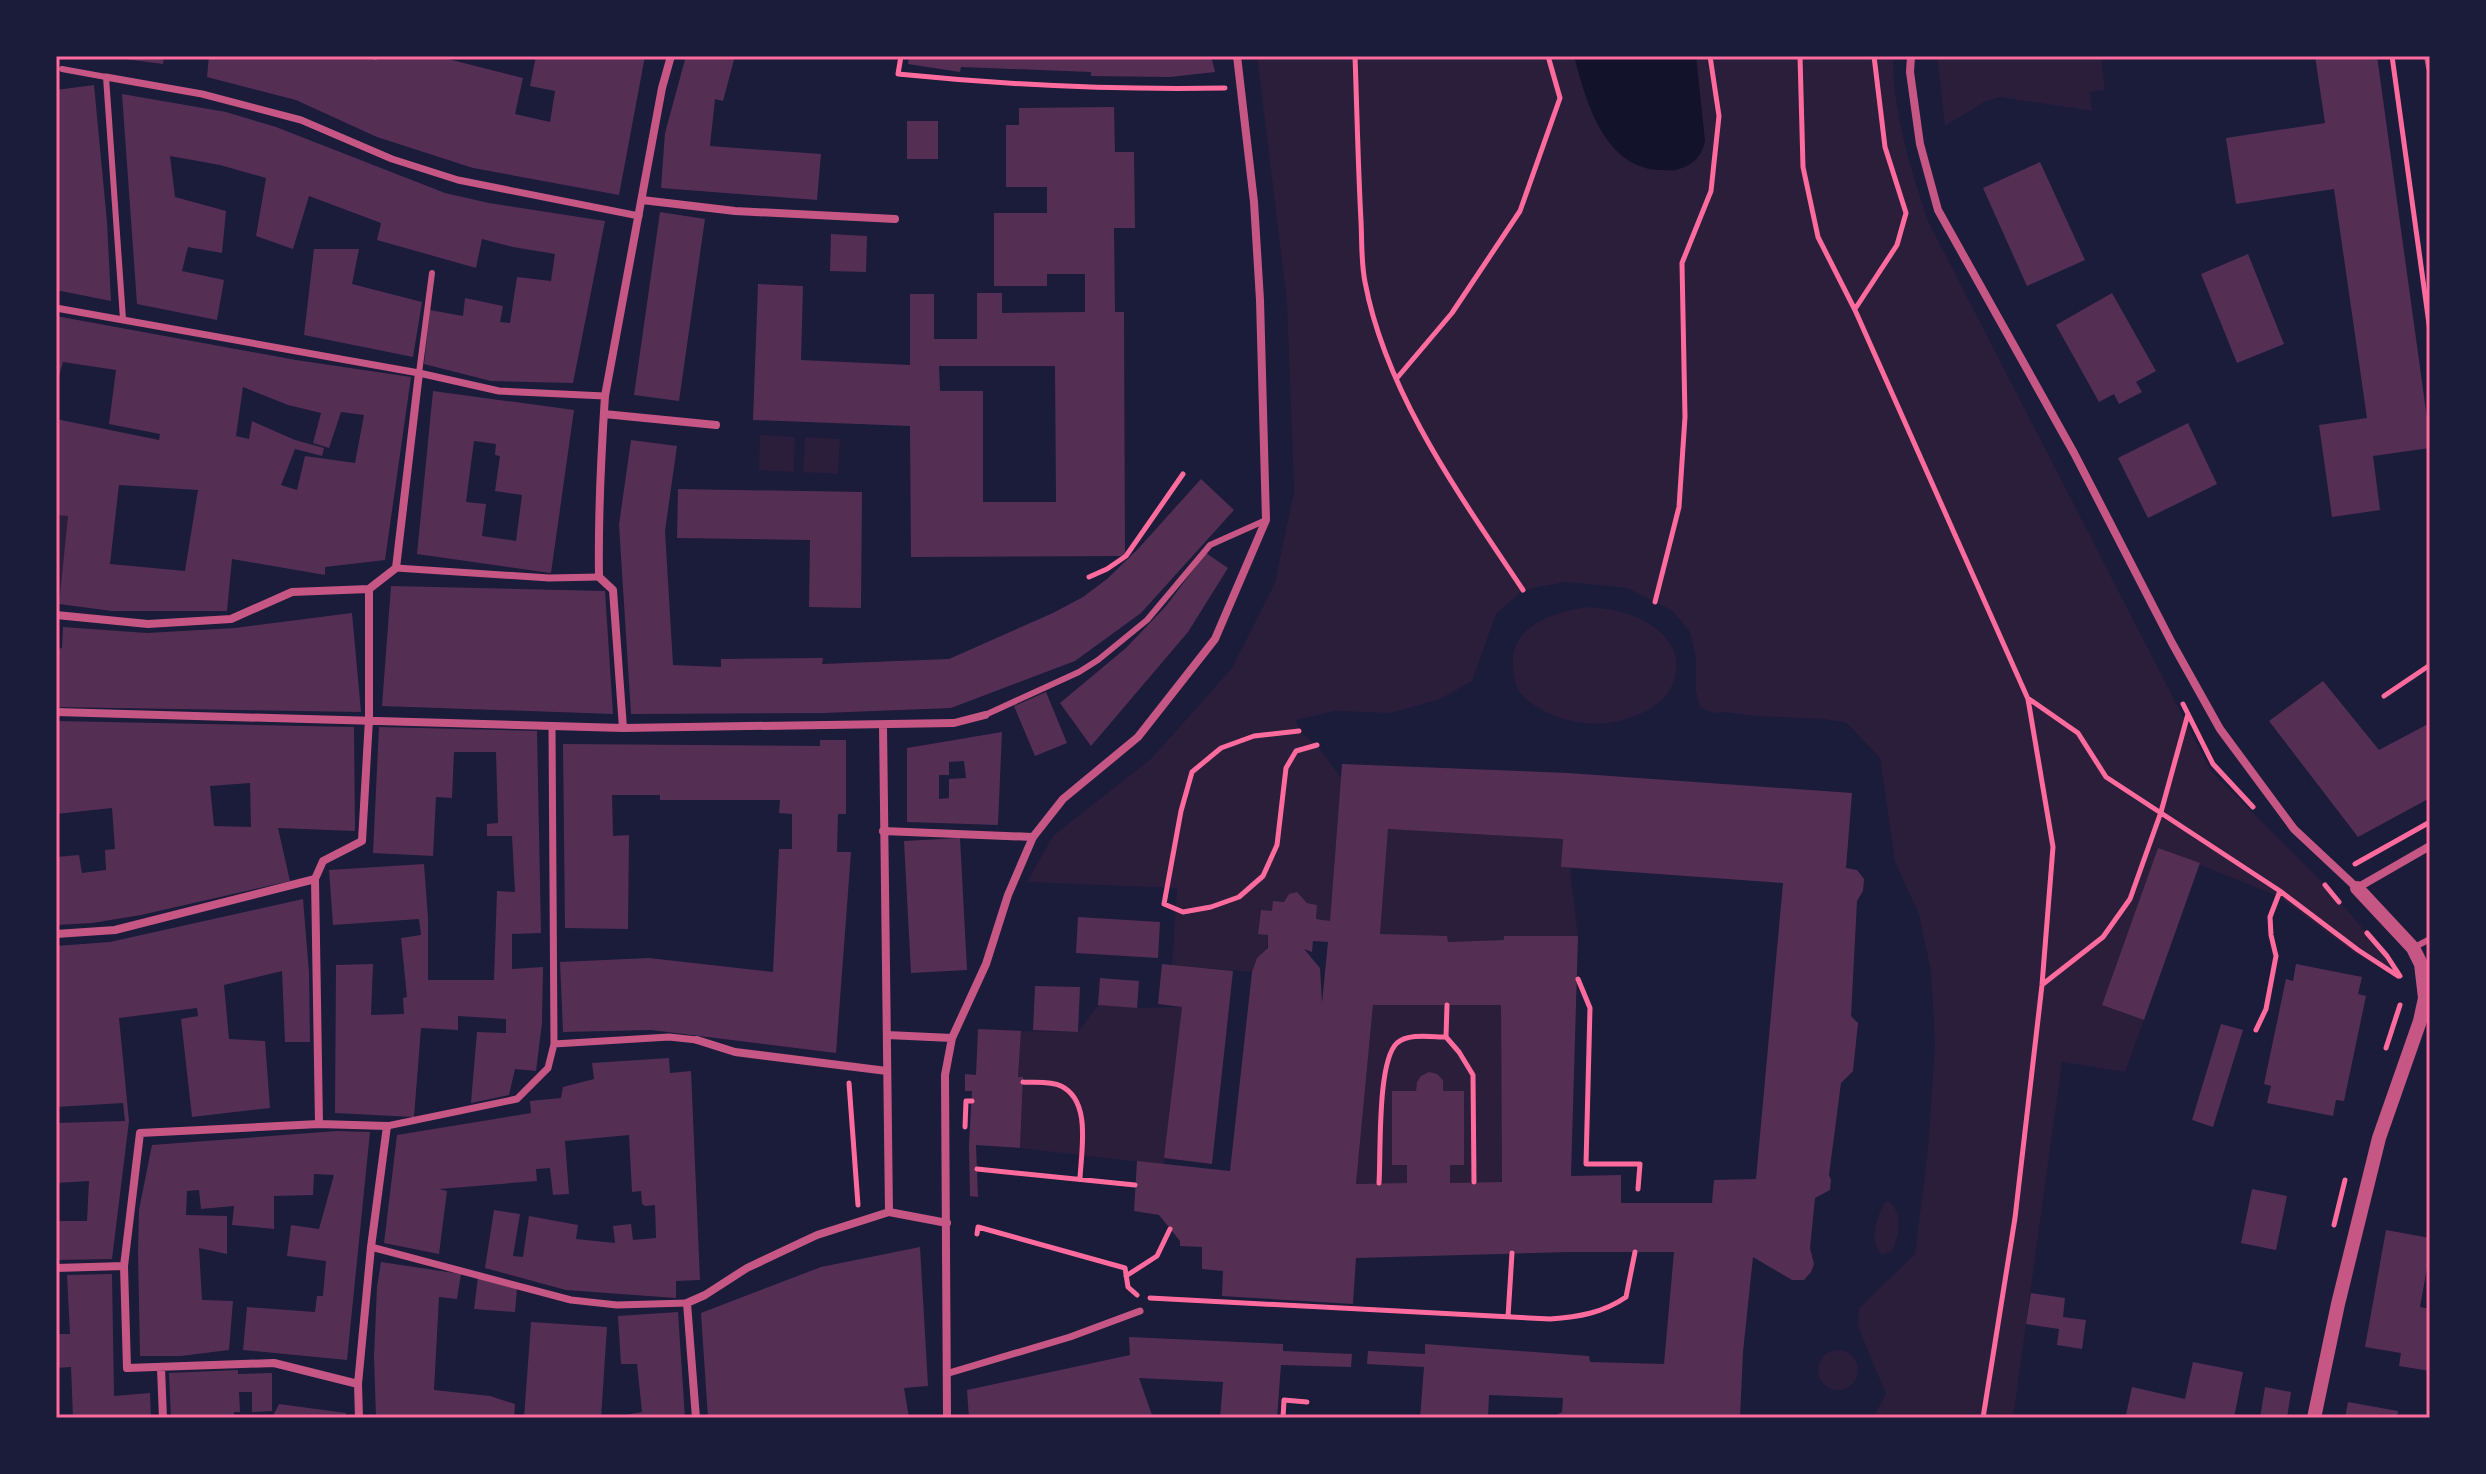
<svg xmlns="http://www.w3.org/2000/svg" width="2486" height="1474" font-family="'Public Sans',sans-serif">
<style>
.green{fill:#2a1e3b}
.water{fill:#12122b}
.building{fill:#542f53;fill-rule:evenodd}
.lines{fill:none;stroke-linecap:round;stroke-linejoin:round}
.path{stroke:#ff6b9d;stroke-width:5}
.service{stroke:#c65784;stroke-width:6}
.pedestrian{stroke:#c65784;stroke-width:7}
.minor{stroke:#c65784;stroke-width:8}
.tertiary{stroke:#c65784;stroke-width:14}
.neatline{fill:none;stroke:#ff6b9d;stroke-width:3}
</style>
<rect width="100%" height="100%" fill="#1b1b3a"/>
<path class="green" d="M1257 56H1893C1893 113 1910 167 1928 221L2211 771 2324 884 2387 956 2393 976 2356 954 2278 896 2158 848 2102 1005 2144 1020 2125 1072 2062 1062 2013 1418H1873L1886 1394 1858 1327 1859 1308 1915 1254 1928 1150 1935 1045 1931 971 1919 914 1895 862 1880 758 1847 723 1824 719 1754 716 1726 712 1715 713 1700 708 1696 692V658L1690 632 1673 611 1627 588 1566 582 1523 590 1496 614 1472 681 1440 699 1391 713 1335 711 1296 720 1299 731 1317 745 1341 778 1330 921 1316 919 1317 905 1307 903 1297 892 1289 895 1284 902 1274 901 1272 911 1261 910 1258 933 1268 935 1267 948 1283 946C1264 949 1258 954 1252 972L1172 965 1177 888 1027 882 1053 836 1152 758 1232 668 1275 583 1294 491 1287 302Z
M1937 56H2101L2105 90 2090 92 2092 111 2000 97 1984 102 1945 126Z
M760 435 795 437 794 472 759 470Z
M805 437 840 439 838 474 803 472Z
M56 515 68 516 60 596H56Z
M1589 607C1617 609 1647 616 1666 638 1674 647 1678 660 1676 672 1672 703 1642 716 1614 722 1585 728 1545 718 1523 696 1516 689 1514 678 1513 668 1508 626 1555 611 1589 607Z
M1388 829 1563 839 1561 867 1570 868 1578 936H1504V940L1448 942 1380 934Z
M1098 1005 1137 1008 1182 1007 1164 1165 1020 1148 1023 1078 1018 1077 1021 1031 1078 1032Z
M1373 1005H1501L1502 1182 1450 1183V1165H1464V1091H1443V1080C1431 1068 1417 1073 1416 1091H1392V1165H1407V1183L1356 1184Z
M1885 1202H1889C1904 1213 1899 1236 1892 1251L1882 1255C1868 1242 1876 1218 1885 1202Z
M1818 1370a20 20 0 1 1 40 0a20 20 0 1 1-40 0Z"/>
<path class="water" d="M1574 56H1696L1705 141C1701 158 1693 165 1676 170 1670 171 1664 170 1657 170 1603 165 1586 101 1574 56Z"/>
<path class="building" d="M117 56H164L163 64 117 58Z
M209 56H373L382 60 384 56H436L523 78 515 114 550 122 555 91 530 86 536 56H645L619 195 473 168 377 137 296 100 207 77Z
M686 56H735L723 101 715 99 710 146 821 154 817 200 661 188 665 133Z
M909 56H1211L1215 72 1170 77 1091 76V72L961 67 960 72 908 64Z
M2315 56H2377L2430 440V448L2373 456 2380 510 2332 517 2319 425 2367 418 2334 189 2236 204 2226 138 2325 123Z
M94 85 107 222 111 301 56 290V90Z
M122 94 226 112 276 127 445 193 489 203 605 221 573 383 491 381 424 364 430 310 463 316 465 298 503 306 500 322 510 323 517 277 551 281 555 254 513 247 482 239 476 268 377 240 381 223 309 196 293 249 256 236 266 178 220 165 170 156 175 197 226 211 222 253 188 247 182 271 224 280 217 320 137 304Z
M1114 107 1115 152H1134L1135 228H1114L1115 312H1124L1125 556 911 557 910 426 753 420 758 284 803 286 801 360 910 365V294H934V339H977V293H1002V313L1085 312V274H1047V286H994V213H1047V187H1006V125H1019V108ZM939 366H1055L1056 502H983V391H940Z
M907 121H938V159H907Z
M2040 162 2085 260 2027 286 1983 188Z
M660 212 705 219 679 401 634 395Z
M831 234 867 236 866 272 830 271Z
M314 249H359L352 284 422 302 413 357 304 335Z
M2248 254 2284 344 2237 363 2201 274Z
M2112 293 2156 371 2136 382 2142 392 2119 404 2114 394 2099 402 2056 325Z
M56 316 296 360 411 377 385 560 325 567V575L232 559 227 611H112L59 604 68 516 56 515V419L159 440 160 434 109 424 116 370 63 362 56 387ZM243 387 288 405 321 413 313 443 329 448 341 412 364 415 355 463 305 456 297 490 281 485 295 449 322 456 324 448 295 440 252 421 249 439 236 436ZM119 485 198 490 185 571 110 564Z
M433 391 574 410 551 573 417 554ZM474 441 496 444 495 455 500 456 495 491 522 495 516 541 482 536 486 504 466 502Z
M2188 423 2217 484 2148 518 2118 458Z
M631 440 677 446 665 531 673 665 721 667V659L823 658 822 664 949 659 1053 613 1083 597 1107 579 1137 550 1201 479 1234 510 1141 613 1075 661 951 708 823 713 631 714 619 525Z
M678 489 862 492 861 608 809 607 810 540 677 538Z
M1206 553 1228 568 1188 632 1091 746 1060 703 1126 648 1166 606Z
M391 586 605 591 613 714 382 706Z
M352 613 361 712 56 707V649L62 648 63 627 147 633 235 628Z
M2323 681 2379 750 2430 723V798L2358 837 2269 721Z
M1046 692 1067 743 1035 756 1014 706Z
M56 721 354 727 355 831 278 828 290 881 141 915 92 923 56 925V857L79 855 82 873 106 870 105 850 115 849 112 808 56 814ZM250 783 251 827 214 826 210 786Z
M379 727 537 731 541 933 512 934V969L543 967 542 1023 536 1071 515 1069 509 1095 471 1103 477 1032 506 1033V1019L458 1016V1030L421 1028 414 1117 335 1113 336 965 373 964 371 1015 404 1014 403 998 407 997 401 938 421 935 419 919 333 925 329 870 424 864 428 918V980H494L497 891 515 892 512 836H487V824L498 823 496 752H454L452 798 436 797 433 856 373 853Z
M1002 732 998 825 907 822V748ZM964 761 966 778 949 779V798L939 799V775H949V762Z
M820 740H846V814H838L837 852H851L836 1053 651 1030 563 1032 560 962 649 958 773 972 779 849H792V814L779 813 780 800H660V795H612L613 836 629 835 628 929 565 928 563 744 820 746Z
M1342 764 1568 773 1852 793 1846 868 1857 870 1864 879 1863 891 1857 901 1851 1016 1858 1023 1853 1071 1841 1083 1829 1175 1831 1180 1830 1190 1815 1198 1810 1248 1814 1264 1811 1272 1804 1280H1792L1753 1257 1743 1352 1740 1418H1551L1562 1412 1563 1398 1489 1395 1488 1418H1420L1424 1367 1367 1364 1368 1351 1425 1354V1344L1589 1356 1590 1362 1664 1364 1674 1252H1569L1356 1258 1353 1304 1222 1296 1223 1271 1202 1269V1247L1180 1246V1241L1159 1215 1134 1211 1137 1161 1230 1171 1252 972 1257 958 1268 948V935L1258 934 1261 910 1272 911 1273 901 1284 902 1289 894 1297 892 1307 903 1317 905 1316 919 1330 921ZM1388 829 1563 839 1561 867 1783 883 1756 1179 1714 1180 1712 1203H1621V1175L1571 1176 1578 936H1504V940L1448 942 1447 936 1380 934ZM1313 941 1328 942 1322 1003 1320 968 1304 949 1312 952ZM1373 1005H1501L1502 1182 1450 1183V1165H1464V1091H1443V1080L1437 1074 1429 1072 1421 1076 1417 1082 1416 1091H1392V1165H1407V1183L1356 1184Z
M960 838 967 970 911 973 904 841Z
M2158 848 2200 863 2144 1020 2102 1005Z
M303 899 309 973 310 1042H285L282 971 224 985 229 1039 265 1041 270 1108 192 1117 181 1019 198 1016 197 1008 119 1018 129 1121 112 1259 56 1260V1221H87L89 1181 56 1183V1123L125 1121 123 1103 56 1107V946L110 942Z
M1078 917 1160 922 1158 958 1076 953Z
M1162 964 1233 971 1212 1164 1164 1158 1182 1007 1158 1004Z
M2296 964 2362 977 2358 994 2366 996 2344 1101 2336 1100 2333 1116 2267 1103 2271 1086 2264 1084 2286 979 2293 981Z
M1100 978 1139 981 1137 1008 1098 1005Z
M1035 986 1080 987 1078 1032 1033 1030Z
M2221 1024 2243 1030 2213 1127 2192 1120Z
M978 1029 1021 1031 1018 1077H1023L1020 1148 976 1145 978 1197 970 1196 969 1145 972 1091H965V1074L976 1075Z
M669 1058 670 1073 691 1071 700 1280 676 1281V1298L566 1290 485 1268 494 1210 520 1214 513 1256 523 1257 529 1216 578 1225 576 1239 615 1243 613 1226 631 1224 633 1240 656 1238 655 1205 645 1206 642 1204 641 1191 632 1192 629 1135 565 1141 569 1194 553 1195 550 1168 536 1169 537 1181 439 1189 447 1191 439 1254 384 1243 397 1135 531 1113 530 1101 561 1098 563 1087 594 1079 592 1063Z
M337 1131 370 1132 347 1360 243 1350 247 1307 315 1312 317 1296H323L326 1261 287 1256 291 1225 319 1229 334 1175 314 1174 313 1195 274 1196V1229L232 1225 234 1206 201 1209 199 1190 187 1191 186 1215 227 1216V1254L199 1248 202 1300 233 1301 229 1350 181 1356H140L138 1252 139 1210 152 1145Z
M2252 1189 2287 1196 2276 1250 2241 1243Z
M2386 1230 2430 1238V1251L2420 1307 2430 1309V1371L2399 1366 2401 1353 2365 1347Z
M920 1247 928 1386 904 1388 909 1418H708L701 1313 821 1267Z
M381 1262 461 1274 457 1299 439 1297 434 1390 490 1396 515 1404 514 1418H376L374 1356 377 1287Z
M112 1274 114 1396 150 1393 151 1418H73L71 1367 56 1368V1334H70L67 1275Z
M478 1277 517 1288 515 1312 474 1309Z
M2031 1293 2065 1298 2063 1317 2086 1320 2082 1349 2057 1345 2059 1329 2026 1324Z
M678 1312 685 1418H625V1415L642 1412 637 1364H621L618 1316Z
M531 1322 607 1327 601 1418H524Z
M1129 1337 1283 1344V1351L1352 1354 1351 1367 1281 1365 1277 1418H1220L1223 1382 1139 1378 1153 1418H969L967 1390 1130 1355Z
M2193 1362 2243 1372 2234 1418H2138L2126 1415 2132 1387 2185 1399Z
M238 1370V1374L272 1373V1411L252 1412V1392H239L240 1412H234V1418H171L169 1373Z
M2265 1387 2291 1392 2287 1418H2260Z
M2348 1402 2398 1411 2397 1418H2345Z
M279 1404 346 1413V1418H272Z"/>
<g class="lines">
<path class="path" d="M901 56 898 74C1006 85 1116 90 1225 88
M1355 56C1357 111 1358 166 1361 221 1362 241 1361 262 1365 282 1386 394 1461 497 1523 590
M1800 56 1803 167 1818 237 1855 310 2028 699 2053 847 2042 985 2015 1218 1983 1418
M2392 56 2430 331
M375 57V56
M1855 309 1897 245 1906 213 1885 147 1874 56
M1397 378 1452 313 1520 211 1560 98 1548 56
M1089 577 1107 569 1126 556 1183 474
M1655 602 1679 507 1685 417 1682 263 1711 191 1719 116 1710 56
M2384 696 2430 665
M2029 699 2078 733 2106 777 2280 891 2358 950 2398 976
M2183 704 2213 764 2253 807
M1299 731 1254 736 1221 748 1192 772 1181 811 1164 904 1183 912 1211 907 1239 897 1263 876 1277 845 1286 768 1296 751 1317 745
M2355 864 2430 822
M2325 885 2339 902
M2367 933 2387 956 2400 976
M1578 979 1590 1008 1586 1164H1640L1638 1189
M2043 984 2103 937 2130 899 2161 812 2188 714
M1447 1005 1446 1037 1459 1052 1473 1075 1474 1182
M2256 1030 2266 1009 2276 956 2271 935 2270 917 2280 891
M2386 1048 2400 1005
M1023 1082C1034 1083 1051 1081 1061 1086 1092 1101 1081 1151 1080 1179
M849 1083 858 1205
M965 1127 966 1101H972
M977 1169 1135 1185
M1379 1183C1381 1154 1377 1061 1397 1043 1409 1033 1431 1037 1446 1037
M2334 1225 2345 1180
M977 1234 978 1227 1125 1268 1128 1287 1137 1295
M1126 1276 1157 1256 1170 1229
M1150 1298 1550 1319C1578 1317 1603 1313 1626 1297L1635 1252
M1508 1317 1512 1253
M1283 1418 1284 1400 1307 1402"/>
<path class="service" d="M62 69 106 77 123 319
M419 373 432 273
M985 715 1079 672 1098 660 1147 620 1210 545 1266 520
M2413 948 2430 939"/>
<path class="pedestrian" d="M106 77 202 94 301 120 392 159 458 180 639 216
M56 308 419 373 499 391 605 396
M396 568 549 578 599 577
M552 726 554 1044
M387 1126 517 1099 548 1068 554 1044 669 1037 697 1040
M371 1247 571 1300 617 1305 687 1303
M949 1373 1070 1337 1140 1311"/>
<path class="minor" d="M1911 56 1910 72 1920 144 1938 210 2074 453 2172 643 2220 729 2294 829 2357 888 2430 846
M2428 56 2430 67
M642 200 735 211 895 219
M604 414 716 425
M56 615 148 624 231 619 292 592 369 589
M56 712 623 728 954 723 985 715
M883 725 889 1212
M623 728 613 590 599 577C598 516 601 456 605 396L662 88 671 56
M883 831 1033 837
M56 934 115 930 315 879
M887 1035 952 1038
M697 1040 735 1052 887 1071
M319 1124 315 879 323 861 362 841 369 719V589L396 568 419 373
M56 1268 124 1266
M161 1368 163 1418
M358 1384 274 1363 127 1368 124 1266 140 1133 319 1124 387 1126 371 1247 358 1384 359 1418
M696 1418 687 1303 705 1295 747 1268 817 1235 889 1212 947 1223
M947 1418 945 1075 952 1038 986 964 1008 895 1033 837 1063 799 1138 737 1215 639 1266 520 1260 300 1254 202 1237 56"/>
<path class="tertiary" d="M2314 1418 2338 1304 2379 1138 2420 1021 2425 998 2421 964 2413 948 2357 888"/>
</g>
<rect width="2486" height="1474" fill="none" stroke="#1b1b3a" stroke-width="116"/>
<rect x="58" y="58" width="2370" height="1358" class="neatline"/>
</svg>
